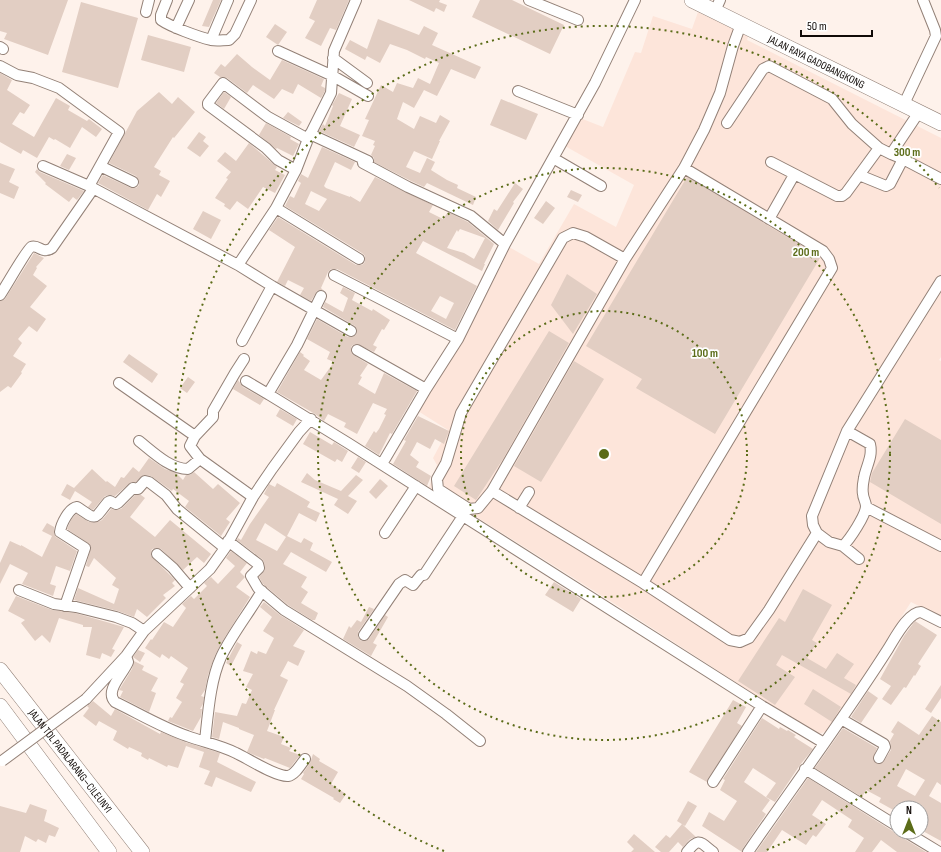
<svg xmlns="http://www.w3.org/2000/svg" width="941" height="852" font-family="'Sofia Sans Condensed',sans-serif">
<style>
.industrial{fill:#fde5da}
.building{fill:#e2cec3;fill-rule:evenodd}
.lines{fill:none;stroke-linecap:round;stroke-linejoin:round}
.minor-casing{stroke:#938177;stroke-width:12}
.highway-casing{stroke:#938177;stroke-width:16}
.minor{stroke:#fff;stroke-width:10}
.highway{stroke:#fff;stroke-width:15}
.minor-bridge-casing{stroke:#938177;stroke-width:12;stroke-linecap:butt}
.minor-bridge{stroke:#fff;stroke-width:10}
.ring{fill:none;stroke:#5b6c18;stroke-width:2;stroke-dasharray:2 4}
.labels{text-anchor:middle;stroke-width:3.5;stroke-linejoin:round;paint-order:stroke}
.street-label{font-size:11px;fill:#100a07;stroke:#fff}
.centre{fill:#5b6c18;stroke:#fff;stroke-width:2}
.ring-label{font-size:12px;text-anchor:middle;font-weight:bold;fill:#5b6c18;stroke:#fff;stroke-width:3.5;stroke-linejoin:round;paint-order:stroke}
</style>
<rect width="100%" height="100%" fill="#fef2eb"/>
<path class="industrial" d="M698 12 748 36 747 40 941 138V357L939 360 941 361V617L911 602 830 729 822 733H816L777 709 618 606 429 487 437 465 433 458 448 430 418 411 509 247 539 264 574 204 616 227 634 185 565 146 580 118 603 127 635 52 641 53 653 16 692 29Z"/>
<path class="building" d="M0 0H68L48 55 4 39 7 33 0 31Z
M213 0H221L209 27 202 26Z
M317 0H349L336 30 330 28 321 46 305 38 315 21 309 18Z
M409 0H440L439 2 447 5 444 12 436 8 434 12Z
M480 0H512L564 25 550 54 472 17Z
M81 2 138 18 118 88 62 72Z
M378 19 419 35 424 26 438 33 432 45 481 67 475 79 451 69 437 96 424 90 414 108 403 102 397 119 414 129 420 116 436 123 440 115 450 121 439 141H440L432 159 414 151 406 167 420 173 427 158 435 162 431 170 447 180 458 185 457 188 476 197 473 205 427 183 424 187 411 181 374 162V158L371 155 375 146 373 145 375 141 362 136 369 120 365 119 381 85 393 92 397 83 413 88 418 78 430 84 439 63 426 57 425 59 407 50 390 44 380 63 367 56 365 60 345 49 350 40 367 49Z
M275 24 287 32 278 45 266 37Z
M148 35 191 47 184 72 141 60Z
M237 54 252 67 270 80 282 60 324 79 321 86 325 88V91L321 98 298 84 293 94 282 89 274 99 253 85 247 93 227 78 223 77H220L214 73 221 64 225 67Z
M0 73 12 80 7 90 30 105 24 114 20 112 12 124 34 137 56 98 70 106 68 110 87 121 89 119 102 129 96 137 82 127 70 148 55 139 54 140 49 137 37 158 23 150 21 154 0 142Z
M159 92 172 104 178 97 195 112 174 138 173 137 154 167 161 171 159 175 170 181 161 197 157 194 148 210 98 183 103 175 131 188H136L139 185V181L136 176 109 163 137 111Z
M224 92 231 97 224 109 216 103Z
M339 93 352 99 340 126 360 135 354 147 319 131 323 124 325 126 333 106 332 105Z
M501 99 538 114 526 140 490 125Z
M288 112 302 122 299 126 283 118Z
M266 123 291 137 290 139 299 144 293 156 277 148 276 149 259 135Z
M199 132 206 137 203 141 209 146 200 157 187 148Z
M249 143 277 167 275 170 285 175 275 193 263 187 248 209 237 201 230 210 224 206 225 204 215 198 228 179 226 178 231 172 217 161 225 152 236 161Z
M322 147 355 162 351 170 335 162 324 186 326 188 350 197V196L360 202 375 177 433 205 429 212 443 219 448 212 468 222 494 244 484 264H485L482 271 423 241 416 253 477 286 455 330 337 269H331L328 272 321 288 323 290 317 291 311 301 300 295 304 288 288 280 285 286 277 282 295 247 269 230 278 217 356 265H362L365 262V256L362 253 285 206 290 196 294 198 301 183 298 181 301 174 308 178ZM311 191 327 199 319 211 305 204ZM460 229 485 238 474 259 464 253 447 248 457 230 458 232ZM440 296 454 303 446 319 431 311Z
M67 154 76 158 69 170 60 166Z
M0 163 15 169 9 182 19 187 14 199 0 193Z
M37 169 40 172 84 191 77 200 73 197 69 202 45 184 46 183 35 172Z
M687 177 819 256 820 258 715 434 636 388 642 379 586 346Z
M515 183 523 189 513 202 514 203 498 230 488 221 494 209 497 211Z
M571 190 582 195 578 202 567 197Z
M546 201 555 208 543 224 534 218Z
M203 211 221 220 211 239 193 229Z
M34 253 44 258 36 267 37 268 33 275 47 286 30 307 46 319 37 332 29 326 18 339 22 343 13 356 26 364 21 372 22 373 11 388 8 386 0 392V301L5 299Z
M567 274 597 294 573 334 551 305Z
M343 287 355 293 352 300 372 311 373 309 390 320 384 330 382 329 373 345 377 347 374 352 357 344 353 345 351 347 352 354 368 364 360 376 362 377 358 384 375 394 384 373 417 391 392 434 390 433 379 455 365 446 374 431 376 433 379 429 386 415 384 414 387 409 373 403 357 434 344 427 346 423 328 414 324 421 315 414 277 392 300 352 304 355 303 356 310 361 304 370 321 380 334 362 327 359 330 352 307 339 317 319 348 337H351L356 335 357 331 355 326 323 307 325 302 343 312 348 298 340 293Z
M549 331 569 343 503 459 476 500 454 486Z
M129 354 158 374 152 383 123 362Z
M574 361 604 379 541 482 514 466Z
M188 377 195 382 187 393 180 388Z
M238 380 243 387 264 399 260 405 233 389Z
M280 409 297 419 293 426 276 416Z
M418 416 449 431 444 444 435 439 430 449 417 442 410 455 419 462 416 467 431 476 427 486 393 464 406 441 404 440Z
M905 419 941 440V524L870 482 872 473Z
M310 432 332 445 334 442 348 451 342 462 337 459 335 462 303 444Z
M358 457 366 462 359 473 351 468Z
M149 458 165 469 176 473 183 480 186 475H190L194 472 213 489 218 484 240 503 226 519 230 522 221 536 185 507 189 501 173 489 172 491 151 476 143 475 136 482H131L115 496 110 495 105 496 93 510 88 507 92 502 75 491 70 500 61 495 67 484 74 488 92 469 106 482 107 481 115 487 121 477 124 478 133 467 139 472Z
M307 473 315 480 341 491 356 475 363 480 348 496 357 501 348 514 334 505 338 499 301 482Z
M380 479 388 486 376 499 369 492Z
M277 483 310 502 307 507 320 513 316 522 299 513 287 536 301 543 304 538 313 543 310 550 332 562 326 572 291 552 283 564 307 577 301 587 308 592 301 603 318 613 315 620H312L288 605 263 584 259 577 265 570 264 562 262 559 237 540 238 538 241 540 250 524 269 497 264 494 269 484 275 487ZM265 523 286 537 277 551 256 540Z
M135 495H141L145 498 130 517 155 537 170 520 211 554 204 563 197 557 183 570 161 549 158 548 152 549 151 552V556L175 580 172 583 175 586 163 595 166 598 147 617 137 609 134 617 118 611 74 600 78 588 114 604 119 589 112 585 116 578 94 558 89 567 86 566 91 547 88 543 67 529 71 520 76 514 89 522H98L102 520 111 509 116 510 121 509Z
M47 523 54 527V534L56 537 77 551 70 571 56 566 50 584 56 586 53 596 22 584 28 573 10 564 0 584V563L10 541 21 546V545L42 557 52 536 42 531Z
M231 551 247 563 240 572 245 577 236 587 250 597 225 637 215 655 208 675 205 690 201 696 204 697 203 704 200 709H202L201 717 193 731 168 721 170 717 172 718 182 702 176 698 184 684 180 682 188 668 171 656 169 659 162 654 160 658 145 648 151 639 152 640 164 622 173 627 186 608 182 604 191 596 194 599 207 586 204 583 211 577 218 584 235 566 226 558Z
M554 582 581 599 573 612 545 595Z
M803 589 832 605 812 640 817 643 807 658 826 669 837 653 854 664 844 678 856 685 851 694 782 655 776 665 795 677 775 705 738 681 779 618 785 622Z
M16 596 52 610 75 613 124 627 112 649 115 650 111 657 102 653 100 659 86 655 92 627H83V625L59 618 50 643 42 635 35 641 21 623 25 620 8 611Z
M264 602 280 615 304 630 293 646 305 651 298 666 288 661 280 676 288 680 274 710H275L267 731 284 737 281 744 291 748 289 751 300 755 290 768 265 758 264 759 247 752 254 735 239 729V728L223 722 219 739 212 737 215 712 237 716 242 703 246 704 252 690 246 687 253 674 243 671 251 651 257 654 258 651 266 654 274 638 263 631 272 617 260 607Z
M369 607 374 609 358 632V637L361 641H366L369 639 385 615 388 617 373 643 377 645 371 656 343 639 349 626 351 628 357 620 361 622Z
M915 621 937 635 918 664 921 666 915 676 914 675 906 688 904 687 891 705 882 699 891 686 880 679 890 661 904 636Z
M237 642 242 645 231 666 226 663Z
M138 650 145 653 140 662 133 657Z
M134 661 144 666 142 670 158 678 151 691 156 693 149 712 120 697 123 691 119 690 132 669Z
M941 685V698L931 713 925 709Z
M813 689 841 707 832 722 804 704Z
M868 691 878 698 861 723 851 717Z
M733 700 746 707 737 723 742 726 707 782 689 772Z
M93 701 111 716 115 709 160 734 161 732 185 742 220 753 217 762 256 782 251 792 216 777 212 787 204 784 210 771 199 767 204 752 186 746 178 768 168 765 167 767 149 758 148 760 141 756 142 753 129 747 128 749 113 740 117 731 99 721 96 726 83 716 89 708 87 706Z
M932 716 941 722V785L937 782 929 796 941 803V841L921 830V808H897V812L879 802 881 798 866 790 862 797 815 768 843 728 877 748 873 759 876 763 880 764 884 761 891 750V747L890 741 894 734 891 732 898 721 919 735ZM906 769 925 780 915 796 897 786Z
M762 718 779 729 780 727 787 731 788 730 796 735 794 737 813 749 800 765 775 802 766 797 776 783 753 768 744 782 770 800 762 811 766 814 743 848 742 852 702 826 709 812 724 821 737 801 720 790 725 780 723 779Z
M313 754 320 759 319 761 338 772 331 784 346 794 340 803 333 799 334 798 301 779 304 774 303 773 310 763Z
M808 778 894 832H900L903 838 926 852H897L881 840 872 852H855L864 838 848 827 852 820 822 800 812 815 826 824 816 837 813 835 806 845 782 830 767 852H756Z
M688 801 697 806 685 826 677 821Z
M30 804 47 810 44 821 59 828 55 837 49 835 46 843 38 839 36 842 25 836 20 852H0V806L26 813Z
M682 824 696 837 690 839 683 847 678 842 669 852H661L655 847 666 835 670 838Z
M634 834 655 852H631L634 849 627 842Z"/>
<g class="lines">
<defs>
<path id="minor" d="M167 0 161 15V20C171 27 199 37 211 40 217 41 223 40 229 40L235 34 251 0
M529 0 578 20
M715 11 720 0
M146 12 149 0
M176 28 189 0
M211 40 228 0
M0 47 3 49
M278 51 333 76 368 96
M333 58 367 83
M0 66 17 75 33 78 59 88 119 132 89 186
M518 91 578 115
M904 104 936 36 935 30 923 0
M727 123 763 69 769 66 832 99 852 124 879 148
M310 134 368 161
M553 158 601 186
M363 159V163L408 187 471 216 505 244
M903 159 941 179
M771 162 837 196H842L846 193 879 148 891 154
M43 166 89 186 238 265 272 286 351 331
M100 166 133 182
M296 170 278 160 266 148 208 105V103L223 83 268 117 308 139
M859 175 886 186 890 184 903 159 891 154 919 112
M276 208 359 259
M769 219 794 175
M625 259 492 491 478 508 469 509 438 489 437 479 446 463 461 413 563 238 573 233 586 237 625 259 684 168
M238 265 276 208 296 170 308 139 331 93 334 51 356 0
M334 275 458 339
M0 295C5 288 27 249 31 247 39 244 42 255 52 248L93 189
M321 296 297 345 268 394 348 443 762 706 824 743
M242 341 272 286
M357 350 426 389
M244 359 235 373 213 411V417L195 436 190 446 200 459 253 497
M246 381 268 394
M119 383 195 436
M139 441C153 452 170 469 188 469L200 459
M382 464 426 389 458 339 505 244 595 83 635 0
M492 491 643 583 832 268 829 259 823 251 684 168 704 130 720 93 733 46 741 24
M866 507 941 546
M519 508 529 492
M385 533 416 486
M817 533 829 542 843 546C850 539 866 515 866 506 866 502 863 498 863 494 862 489 863 483 864 478 866 466 873 457 870 444L847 431
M228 541 258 564 259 568 251 576 258 588 284 610 407 686 446 714 480 741
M843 546 859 559
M157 554 173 568 190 588
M643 583 730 640 740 642 749 638 769 610 817 533 813 525 812 516 847 431 941 281
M19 590 54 604 76 607 116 617 132 623 144 631
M65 606 85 548 60 532C61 524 69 508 77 507 98 521 93 520 108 502L110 501 116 504 118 503 133 488 138 489 145 481 149 482 166 495 177 509 225 548
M364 635 399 584 405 580 413 585 421 575H424L463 516
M126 656 128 662C124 673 104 691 115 702 138 713 163 728 187 736 203 742 220 745 236 753 247 758 276 777 288 776 295 775 301 764 305 759
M86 699 126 656 144 631 210 569 225 548 253 497 272 469 299 432 311 419
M841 719 884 744 885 747 879 758
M205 741C208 714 210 681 221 657 232 634 249 613 262 591
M805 769 897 826
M713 782 762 706
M906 832 939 852
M687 852C699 837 700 842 713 852
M748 852C795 784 844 718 888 649 895 638 908 612 921 612L941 622"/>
<g id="highway">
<path id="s1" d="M692 0 941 123"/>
<path id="s2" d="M0 670 142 852"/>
<path d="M0 706 109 852"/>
</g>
</defs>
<use href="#minor" class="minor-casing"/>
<use href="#highway" class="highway-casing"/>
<use href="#minor" class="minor"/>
<use href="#highway" class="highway"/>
<defs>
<path id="minor-bridge" d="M2 761 86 699"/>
</defs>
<use href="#minor-bridge" class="minor-bridge-casing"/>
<use href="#minor-bridge" class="minor-bridge"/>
</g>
<g class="ring">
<circle cx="604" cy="454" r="143"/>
<circle cx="604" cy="454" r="286"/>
<path d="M939 720A428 428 0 0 1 764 851M444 851A428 428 0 1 1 939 188"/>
</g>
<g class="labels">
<g class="street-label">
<text dy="4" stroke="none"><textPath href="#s1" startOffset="139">JALAN RAYA GADOBANGKONG</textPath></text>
<text dy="4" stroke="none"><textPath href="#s2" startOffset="115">JALAN TOL PADALARANG–CILEUNYI</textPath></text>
</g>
</g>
<circle cx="604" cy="454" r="6" class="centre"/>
<g class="ring-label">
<text x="907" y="156">300 m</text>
<text x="806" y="256">200 m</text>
<text x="705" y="357">100 m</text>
</g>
<g transform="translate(909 820)"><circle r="19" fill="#ffffff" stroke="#9f9d9c"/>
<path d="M0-3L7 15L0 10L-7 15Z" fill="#5b6c18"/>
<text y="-6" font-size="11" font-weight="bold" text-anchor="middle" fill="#100a07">N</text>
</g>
<path d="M801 30v6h71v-6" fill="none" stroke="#100a07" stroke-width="2"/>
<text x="807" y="30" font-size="12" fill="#100a07" stroke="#ffffff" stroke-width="3" paint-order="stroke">50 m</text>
</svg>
